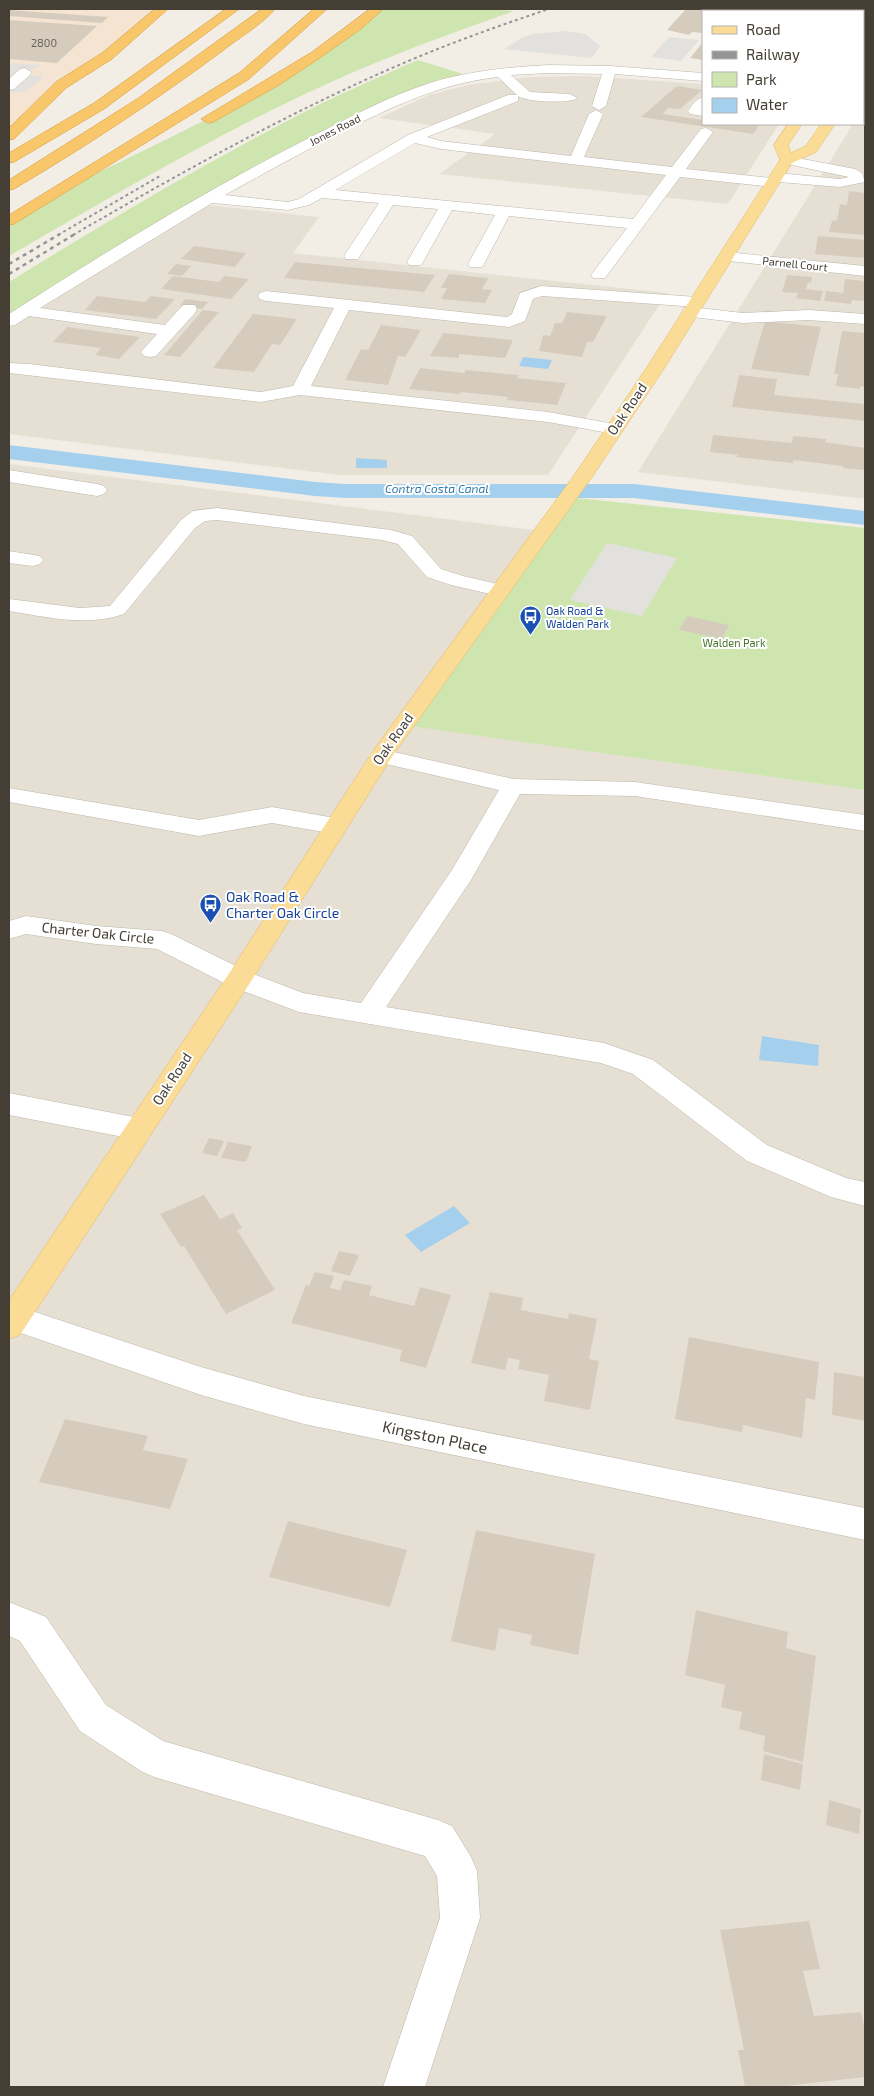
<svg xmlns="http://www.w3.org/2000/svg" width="874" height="2096" font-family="'Exo 2',sans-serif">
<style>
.residential{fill:#e6e0d4}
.commercial{fill:#f4e4d1}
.green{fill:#cee5b0}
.parking{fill:#e3e1de}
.water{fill:#a4d0ed}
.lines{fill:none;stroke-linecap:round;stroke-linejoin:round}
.canal{fill:#a4d0ed;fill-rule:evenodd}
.building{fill:#d6ccbe}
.minor-casing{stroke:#bdb6a9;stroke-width:1}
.major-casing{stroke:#dfb967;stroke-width:1}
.highway-casing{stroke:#d79b3b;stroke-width:1}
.minor{fill:#fff;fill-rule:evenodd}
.major{fill:#fadc97;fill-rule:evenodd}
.highway{fill:#f8c76b;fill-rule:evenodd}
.rail-far1{stroke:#959595;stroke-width:2;stroke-dasharray:3 3;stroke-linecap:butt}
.rail{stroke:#959595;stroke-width:2.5;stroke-dasharray:4 4;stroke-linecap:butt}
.labels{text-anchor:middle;stroke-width:4;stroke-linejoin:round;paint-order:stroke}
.number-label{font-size:11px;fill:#686257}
.far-street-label{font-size:11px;fill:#443e35;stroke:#fff}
.far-transit-label{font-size:11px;fill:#164399;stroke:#fff;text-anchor:start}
.far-park-label{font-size:11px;fill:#48742b;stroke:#fff}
.far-water-label{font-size:12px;font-style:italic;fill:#337bac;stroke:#fff}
.street-label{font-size:14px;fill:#443e35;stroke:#fff}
.transit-label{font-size:14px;fill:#164399;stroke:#fff;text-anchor:start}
.near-street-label{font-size:16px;fill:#443e35;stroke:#fff}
</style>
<rect width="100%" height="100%" fill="#f2eee6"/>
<path class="residential" d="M585 76 703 84V124H779L728 204 439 174 495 134 379 118 429 95 468 85 528 77Z
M863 117 865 118V499L638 472 853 124H863Z
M199 204 319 217 293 253 667 293 548 475H339L9 434V321Z
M9 464 542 531 403 725 865 790V2087H9Z"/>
<path class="commercial" d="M9 9H162L129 39 61 85 9 136Z"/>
<path class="green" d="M377 9H493L514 11C430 40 346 72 266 113 178 157 94 207 9 256V221C29 211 48 196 68 187 175 135 286 87 377 9Z
M418 60 463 74 425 84 402 98 297 149 9 321V282C101 225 194 169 291 119 332 97 375 79 418 60Z
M567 497 865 528V790L402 725Z"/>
<path class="parking" d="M565 31 585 34 600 46 592 58 504 49 523 37 534 34Z
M669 37 699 40 681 61 651 57Z
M9 63 41 65 23 75 44 76 26 92H9Z
M607 543 677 558 642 616 570 600Z"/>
<path class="water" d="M523 357 552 360 548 369 519 366Z
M356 458 387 460V468H356Z
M762 1036 819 1045 818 1066 759 1060Z
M454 1206 470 1223 421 1252 405 1235Z"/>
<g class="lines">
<path class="canal" d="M9 445 315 482 346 484H634L865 511V525L634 498H346L315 496 9 459Z"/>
</g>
<path class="building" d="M686 9H802L800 11H703V33L692 32 689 35 667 30Z
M9 10 108 17 102 23 9 16Z
M9 20 97 26 57 63 9 59Z
M703 42V60L690 58Z
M677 86 702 90 680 109 668 108 663 114 703 120V124H760L753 134 641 117Z
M849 191 865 193V235L829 232 832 221 837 220 840 204 847 205Z
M818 236 865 240V258L815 254Z
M194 246 246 253 235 267 181 259Z
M295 262 435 275 424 292 284 278Z
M176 264 191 266 182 276 167 274Z
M449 274 488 278 482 289 492 290 485 303 441 299 447 288H441Z
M787 275 812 277 811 283 808 282 806 289 823 291 820 301 796 298 798 293 782 292Z
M173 276 219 282 224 276 249 279 231 299 161 289Z
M845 279 865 281V301L852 300 851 304 824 301 826 291 843 293Z
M97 296 145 302 151 296 175 299 156 319 85 310Z
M185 299 208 302 202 309 180 306Z
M203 310 219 312 180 357 164 355Z
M567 312 607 316 593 342H587L582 357 539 351 543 335 550 336 555 323H562Z
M253 314 297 319 280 345 272 344 254 372 213 368Z
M765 321 821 327 809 376 751 369Z
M381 325 421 330 405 357 398 356 388 385 345 380 361 349 368 350Z
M67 327 140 337 119 359 95 355 101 348 53 342Z
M842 331 865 333V387L860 386V389L836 386 838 374H834Z
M443 333 513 340 505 358 459 354V358L430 356Z
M420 368 464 373 466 370 519 375 517 378 566 383 557 405 507 400 508 397 461 392 460 394 409 389Z
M739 375 777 379 774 395 865 404V421L732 407Z
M713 435 792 443 793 436 826 439 825 442 865 448V470L843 468V466L793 460V463L736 457 738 455 710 452Z
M687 616 706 620 729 625 722 639 679 630Z
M209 1138 224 1141 217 1156 202 1153Z
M228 1142 252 1146 246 1162 221 1158Z
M204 1195 220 1219 233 1213 242 1228 237 1230 275 1290 226 1314 184 1246 181 1247 160 1214Z
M339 1251 359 1255 350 1276 331 1271Z
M315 1272 334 1276 330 1288 340 1290 344 1280 372 1286 369 1295 414 1306 420 1287 451 1295 426 1368 399 1361 402 1350 291 1323 306 1285 309 1286Z
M490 1292 523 1298 521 1310 568 1319 569 1313 597 1319 589 1359 599 1361 590 1410 544 1401 549 1375 518 1369 520 1360 508 1358 505 1370 471 1363Z
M689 1337 819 1362 815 1400 806 1398 802 1438 743 1425 742 1432 675 1419Z
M834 1372 865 1377V1421L832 1415Z
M65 1419 148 1436 143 1450 188 1459 170 1509 39 1482Z
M288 1521 407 1550 390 1607 269 1577Z
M476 1530 595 1554 578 1655 530 1645 532 1635 499 1628 495 1651 451 1641Z
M696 1610 788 1632 786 1648 816 1656 803 1762 763 1751 765 1736 739 1729 742 1712 721 1707 725 1685 685 1675Z
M764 1754 803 1764 800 1790 761 1780Z
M829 1800 861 1809 859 1834 826 1825Z
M809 1921 820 1969 803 1971 814 2016 861 2012 865 2030V2077L777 2087H745L738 2050H744L720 1930Z"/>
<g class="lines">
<defs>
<path id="minor" d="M549 65 610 66 703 73V81L615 74 606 106 599 110 592 106 602 74 549 73 511 75 530 92 570 94 577 98C571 104 525 102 518 96V101L427 137 441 141 571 156 589 114 596 110 603 114 584 157 672 167 701 129 706 128 713 132 686 169 771 178 772 174 777 173 840 179 849 177 782 163 780 160 782 157 787 156 855 169 862 173 865 182 840 187 779 182 778 186 773 187 680 177 605 278H593L591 275 627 228 509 216 484 264 482 267H470L468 264 495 215 452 210 423 262 421 265H409L407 262 438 209 393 205 358 259H346L344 256 379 203 322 198 309 205 288 210 212 203 40 308 165 325 183 305H195L197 309 195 313 156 356 150 357 144 356 141 352 157 334 29 316 15 325 9 326V314C105 252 203 192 305 140 347 119 388 96 433 82 470 71 509 67 549 65ZM498 77 517 95H508L408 135 299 199 288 202 225 195C259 176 292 158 326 140 381 112 435 84 498 77ZM415 143 441 149 666 175 633 219 335 190Z
M25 68 31 72 30 75 14 89 9 90V79L20 69Z
M863 92 865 93V101L863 100Z
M703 97V116L690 114 688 111C692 105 696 99 703 97Z
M726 252 865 266V276L720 260 718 257 720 254Z
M541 286 697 297 703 299 705 302 703 305 697 307 542 296 533 299 525 321 509 327 349 310 311 386 548 412 620 425 623 429 620 433 614 434 548 422 300 395 261 402 9 373V363L29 364 261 392 293 386 334 308 266 301 260 299 258 296 260 293 266 291 507 317 512 314 520 293Z
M690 307 743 313 809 310 865 314V324L809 320 743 323 684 316 682 312 684 308Z
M9 470 97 484 104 486 107 490 104 494 97 496 9 482Z
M217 508 391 530 412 536 441 569 463 576 506 586 509 590 506 594 499 596 451 585 427 577 398 544 382 540 217 520 205 521 195 528 124 614C86 627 47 617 9 611V599L80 608 110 606 181 520 193 511Z
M9 551 40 556 43 560 40 564 33 566 9 563Z
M381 749 513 779 635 782 865 815V831L635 796 520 794 471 880 386 1007 604 1043 653 1060 767 1145 846 1178 865 1182V1206L831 1197 747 1161 633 1074 601 1063 299 1012 230 986 157 949 96 944 26 934 9 939V921L26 916 96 926 162 931 171 934 248 972 303 993 361 1003 452 870 499 790 373 761 369 756 373 751Z
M9 788 199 820 272 807 335 818 344 820 347 826 344 832 335 834 272 823 199 836 9 802Z
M9 1093 139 1118 149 1121 153 1129 149 1137 139 1140 9 1115Z
M14 1305 201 1367 304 1396 865 1508V1540L304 1424 201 1395 9 1329V1307Z
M9 1602 46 1617 106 1705 163 1741 438 1820 452 1826 471 1857 477 1871 480 1918 425 2087H383L440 1918 437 1876 425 1856 154 1777 141 1771 80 1731 20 1641 9 1636Z"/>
<path id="major" d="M858 9H865V14H863V11H856Z
M865 64V75L863 76V65Z
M865 104V113H863V105Z
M788 124H802L788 145 791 153 806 146 821 124H835L816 152 792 163 665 367 592 477 391 758 248 986 20 1335 9 1339V1300L230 972 373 751 575 474 647 367 780 160 774 145Z"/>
<path id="highway" d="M155 9H168L112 59 66 88 14 139 9 140V128L56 82 102 53Z
M226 9H239L104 109 14 162 9 163V153L94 103Z
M262 9H275C263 24 237 39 221 52 155 101 85 147 14 189L9 190V180L137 99Z
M314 9H327L249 79 14 224 9 225V215L239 73Z
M370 9H383L362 28 321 57 279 85 213 122 208 123 201 119 312 52Z"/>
</defs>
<use href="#minor" class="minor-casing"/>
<use href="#major" class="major-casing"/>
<use href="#highway" class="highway-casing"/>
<use href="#minor" class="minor"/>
<use href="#major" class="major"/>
<use href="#highway" class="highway"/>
<path class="rail-far1" d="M58 235 160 176
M73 235C182 172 291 111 406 62 453 42 501 25 549 9"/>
<path class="rail" d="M9 264 60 234
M9 274 75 234"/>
</g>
<defs>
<symbol id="bus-pin" viewBox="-11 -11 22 30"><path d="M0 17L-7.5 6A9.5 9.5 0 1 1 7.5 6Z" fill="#1a4fb4" stroke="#fff"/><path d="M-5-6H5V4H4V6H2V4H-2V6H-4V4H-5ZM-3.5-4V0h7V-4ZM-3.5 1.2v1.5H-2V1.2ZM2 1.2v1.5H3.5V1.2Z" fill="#fff"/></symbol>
</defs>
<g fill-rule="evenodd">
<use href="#bus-pin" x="518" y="604" width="25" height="34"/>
<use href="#bus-pin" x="198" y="892" width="25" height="34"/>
</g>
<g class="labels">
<g class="number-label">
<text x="44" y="47">2800</text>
</g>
<g class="far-street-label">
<text transform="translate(335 130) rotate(-27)" y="4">Jones Road</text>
<text transform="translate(795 264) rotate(6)" y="4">Parnell Court</text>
</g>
<g class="far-transit-label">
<text x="546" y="615">Oak Road &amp;<tspan x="546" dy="13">Walden Park</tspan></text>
</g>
<g class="far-park-label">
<text x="734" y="647">Walden Park</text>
</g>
<g class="far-water-label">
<text x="437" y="493">Contra Costa Canal</text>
</g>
<g class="street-label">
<text transform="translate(627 409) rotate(-56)" y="5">Oak Road</text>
<text transform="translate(393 739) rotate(-55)" y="5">Oak Road</text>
<text transform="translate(98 933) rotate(6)" y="5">Charter Oak Circle</text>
<text transform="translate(172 1079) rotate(-57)" y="5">Oak Road</text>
</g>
<g class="transit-label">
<text x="226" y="902">Oak Road &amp;<tspan x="226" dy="16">Charter Oak Circle</tspan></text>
</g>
<g class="near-street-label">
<text transform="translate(435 1437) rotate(12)" y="6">Kingston Place</text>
</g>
</g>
<rect width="874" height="2096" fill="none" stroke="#443e35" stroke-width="20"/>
<rect x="702" y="10" width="162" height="115" fill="#ffffff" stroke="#b4b2ae"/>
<rect x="712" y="26" width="25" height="8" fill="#fadc97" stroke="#b4b2ae"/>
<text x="746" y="35" font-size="15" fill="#443e35">Road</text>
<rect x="712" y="51" width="25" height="8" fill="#959595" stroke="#b4b2ae"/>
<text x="746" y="60" font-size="15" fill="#443e35">Railway</text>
<rect x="712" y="72" width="25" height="15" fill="#cee5b0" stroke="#b4b2ae"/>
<text x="746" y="85" font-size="15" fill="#443e35">Park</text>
<rect x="712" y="98" width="25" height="15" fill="#a4d0ed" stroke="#b4b2ae"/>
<text x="746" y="110" font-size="15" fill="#443e35">Water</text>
</svg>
